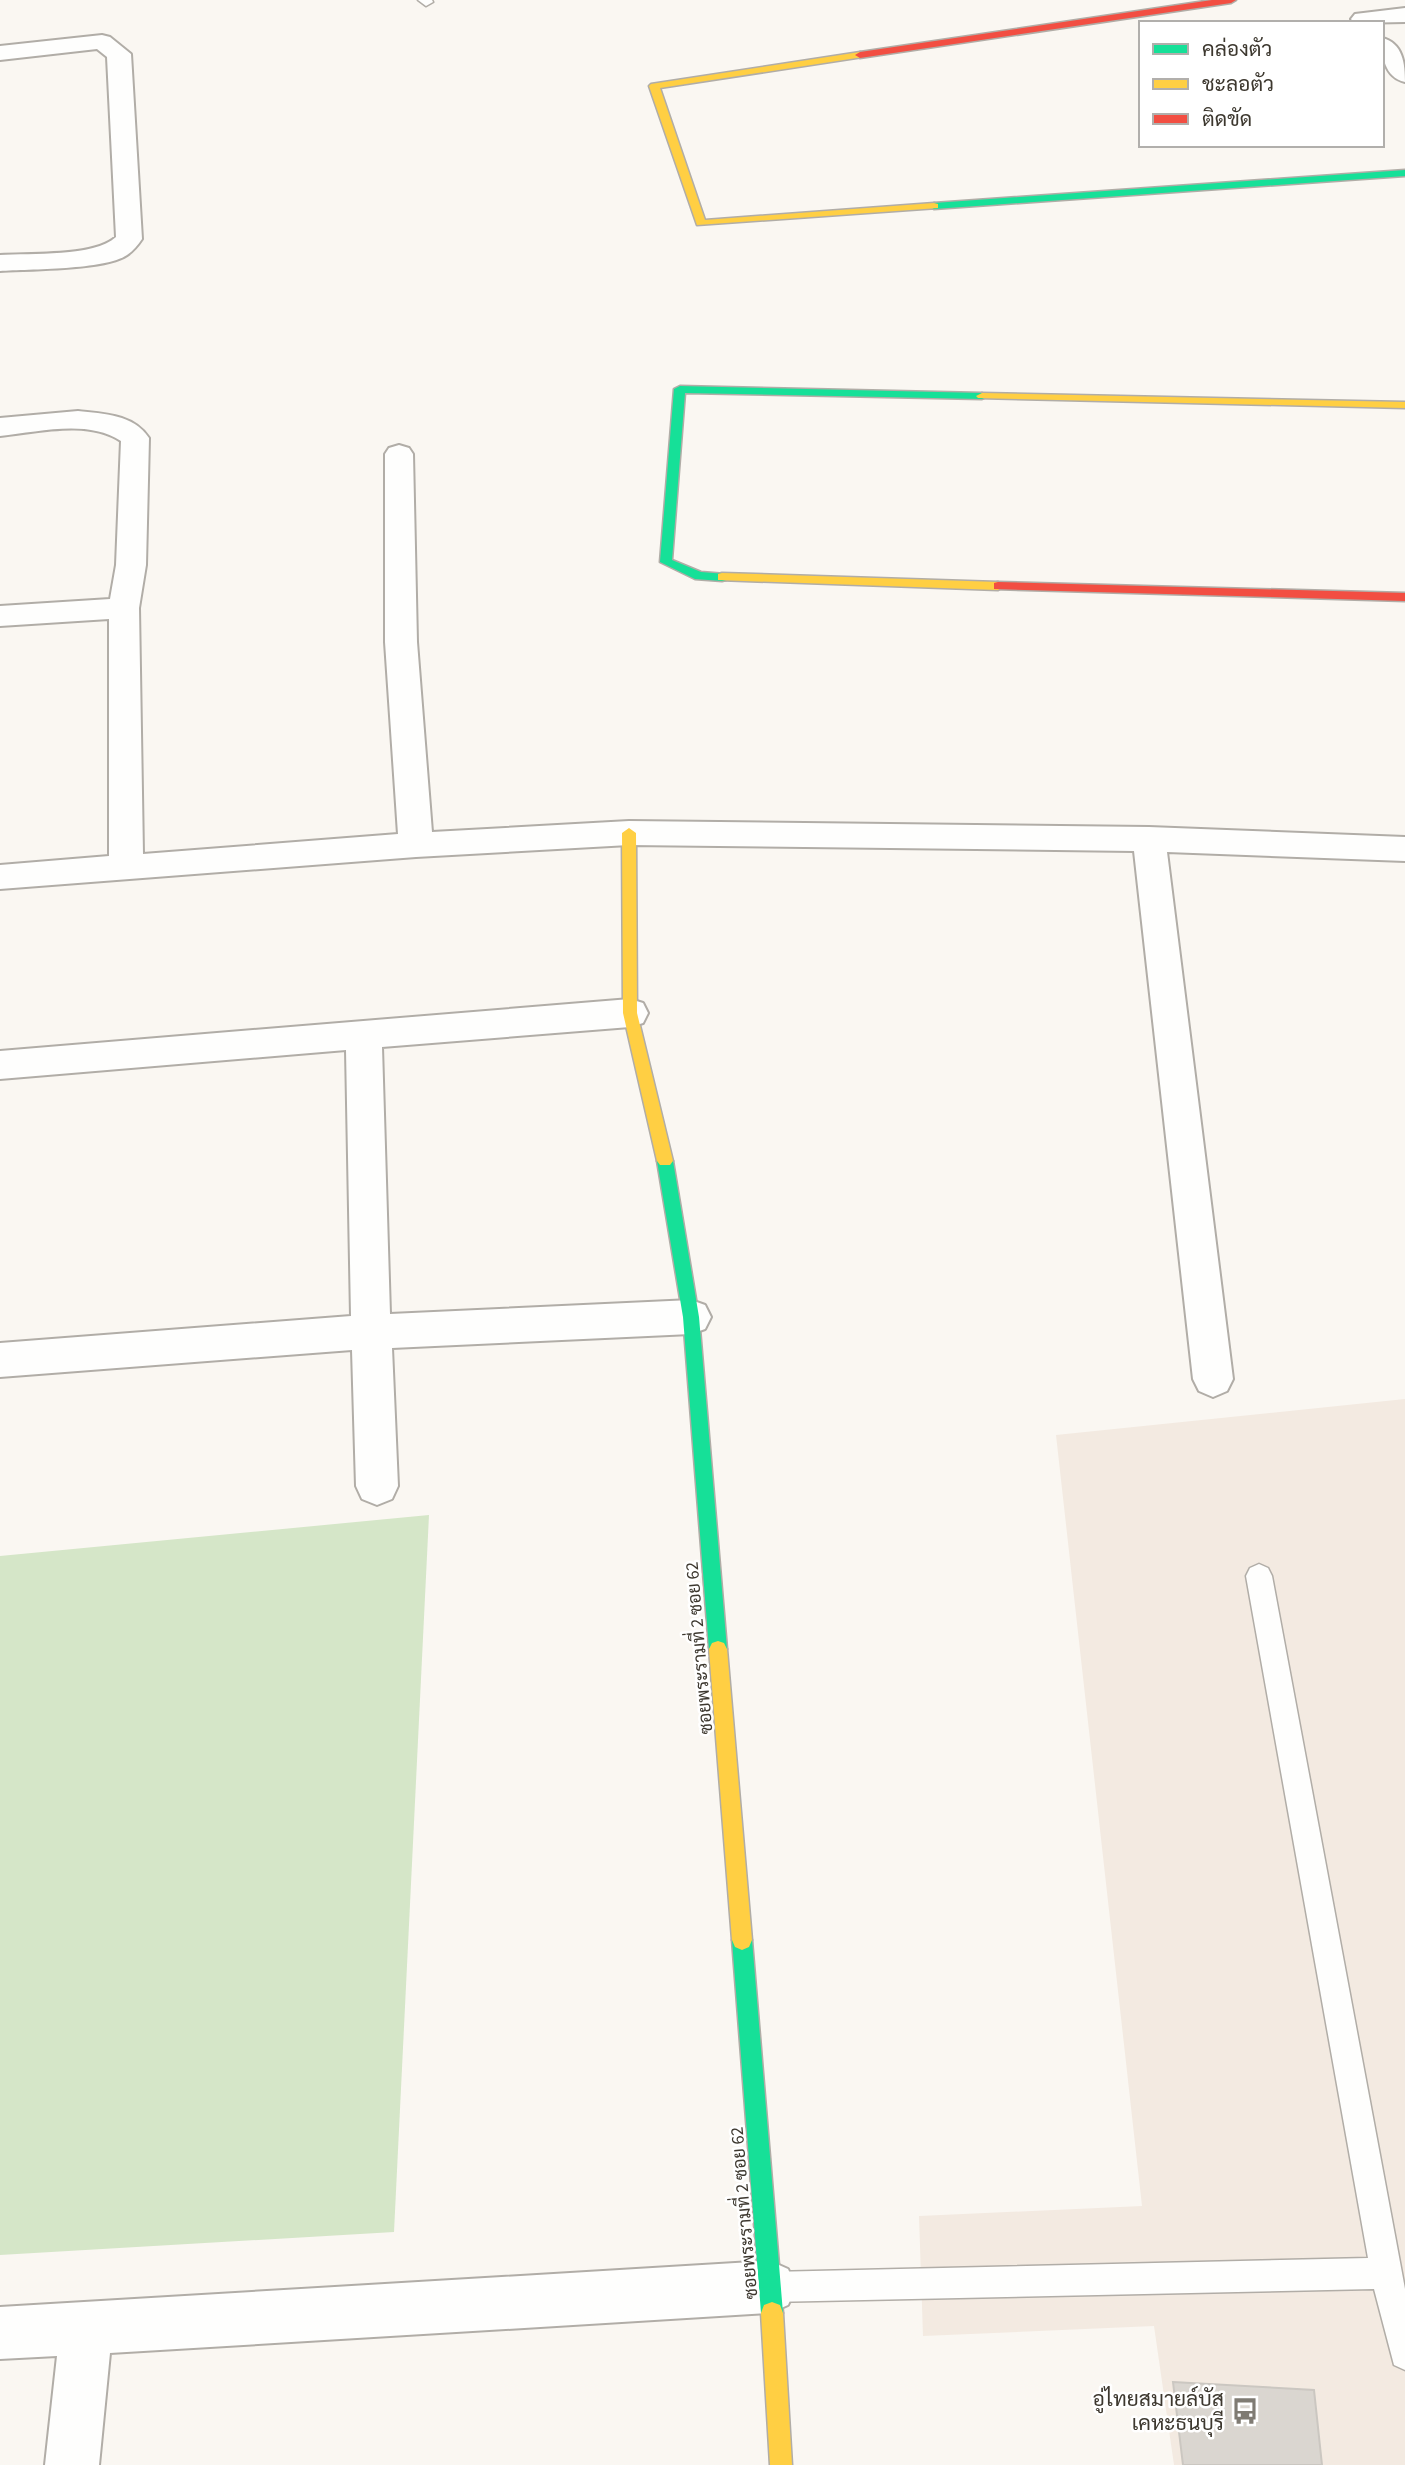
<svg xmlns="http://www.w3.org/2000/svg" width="1405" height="2465" font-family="'Source Sans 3',Sarabun,sans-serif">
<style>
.industrial{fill:#f3eae1}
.green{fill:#d5e6c8}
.building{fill:#dad6d0;stroke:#cbc7c1;stroke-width:2}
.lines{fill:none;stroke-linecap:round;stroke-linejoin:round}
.lane-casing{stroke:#b1ada7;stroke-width:3}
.street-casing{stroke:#b1ada7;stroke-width:4}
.fast-casing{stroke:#b1ada7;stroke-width:3}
.slow-casing{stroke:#b1ada7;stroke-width:3}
.jam-casing{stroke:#b1ada7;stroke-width:3}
.lane{fill:#fefefd;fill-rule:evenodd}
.street{fill:#fefefd;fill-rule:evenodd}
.fast{fill:#16e098;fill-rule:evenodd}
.slow{fill:#ffcf43;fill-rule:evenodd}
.jam{fill:#f24e42;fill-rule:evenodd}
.labels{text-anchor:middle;stroke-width:5;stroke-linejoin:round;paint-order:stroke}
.street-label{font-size:18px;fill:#3d382f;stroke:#fff}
.near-poi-label{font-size:21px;fill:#3d382f;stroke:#fff;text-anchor:end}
</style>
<rect width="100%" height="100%" fill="#faf7f2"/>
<path class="industrial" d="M1405 1399V2465H1174L1154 2326 923 2336 919 2216 1142 2206 1056 1435Z"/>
<path class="green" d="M429 1515 394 2232 0 2255V1556Z"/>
<path class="building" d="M1173 2382 1314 2390 1322 2465H1183Z"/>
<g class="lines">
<defs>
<path id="lane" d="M418 0H432L433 2 426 6Z
M1259 1564 1268 1568 1272 1576 1405 2289V2370L1394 2365 1374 2289 770 2302 759 2298 755 2287 759 2276 770 2272 1368 2258 1246 1576 1250 1568Z"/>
<path id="street" d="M1405 8V22L1354 23 1351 19 1355 14Z
M102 35 110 37 131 54 142 239C138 245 133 251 127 255 105 270 29 269 0 271V255C31 253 94 257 116 237L107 57 97 49 0 60V46Z
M1382 38C1403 43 1405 64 1405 82 1384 77 1382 56 1382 38Z
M78 411C104 414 133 414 149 438L146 565 139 608 143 854 398 834 385 642V454L389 448 399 445 409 448 413 454 417 642 432 832 629 821 1149 827 1405 837V861L1167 852 1233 1379 1227 1391 1213 1397 1199 1391 1193 1379 1134 851 629 845 416 857 0 889V865L109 856V619L0 626V606L110 599 116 565 121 441C87 419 39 432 0 436V418Z
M630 999 643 1003 648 1013 643 1023 630 1027 382 1047 390 1314 691 1300 705 1305 711 1317 705 1329 691 1334 392 1348 398 1486 392 1499 377 1505 362 1499 356 1486 352 1350 0 1377V1343L351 1316 346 1050 0 1079V1051Z
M770 2261 788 2269 796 2287 788 2305 770 2313 110 2353 99 2465H45L57 2356 0 2359V2307Z"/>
<path id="fast" d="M1405 170V176L934 209 929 206 934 203Z
M680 386 982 393 988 396 982 399 685 393 672 560 701 572 726 574V580L722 581 695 579 660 562 674 389Z
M665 1155 670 1157 673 1161 699 1317 727 1649 724 1655 718 1657 712 1655 709 1649 683 1317 657 1161 660 1157Z
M742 1930 749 1933 752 1940 783 2313 780 2321 772 2324 764 2321 761 2313 732 1940 735 1933Z"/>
<path id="slow" d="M860 52 863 53V57L660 88 705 220 934 203 938 204V208L697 225 649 86 651 84Z
M982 393 1405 402V408L978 398 976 396Z
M722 573 998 582 1004 586 998 590 718 580V574Z
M629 828 636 833 637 1013 673 1161 670 1165H660L657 1161 623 1013 622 833Z
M718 1641 724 1643 727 1649 752 1940 749 1947 742 1950 735 1947 732 1940 709 1649 712 1643Z
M772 2302 780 2305 783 2313 792 2465H770L761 2313 764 2305Z"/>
<path id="jam" d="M1212 0H1236L1231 3 860 58 855 55 860 52Z
M998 582 1405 593V601L994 589V583Z"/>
</defs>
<use href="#lane" class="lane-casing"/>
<use href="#street" class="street-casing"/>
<use href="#fast" class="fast-casing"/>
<use href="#slow" class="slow-casing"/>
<use href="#jam" class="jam-casing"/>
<use href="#lane" class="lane"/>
<use href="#street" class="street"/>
<use href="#fast" class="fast"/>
<use href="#slow" class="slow"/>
<use href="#jam" class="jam"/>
</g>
<defs>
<symbol id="bus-bare" viewBox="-9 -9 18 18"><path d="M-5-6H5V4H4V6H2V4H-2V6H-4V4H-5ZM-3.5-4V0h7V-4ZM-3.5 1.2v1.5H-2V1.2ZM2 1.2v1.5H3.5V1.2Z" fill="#7f7b73" stroke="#fff" stroke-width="2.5" paint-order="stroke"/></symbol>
</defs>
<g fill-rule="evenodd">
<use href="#bus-bare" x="1226" y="2392" width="38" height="38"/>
</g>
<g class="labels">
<g class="street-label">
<text transform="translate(699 1648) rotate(-95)" y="6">ซอยพระรามที่ 2 ซอย 62</text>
<text transform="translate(744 2213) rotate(-95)" y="6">ซอยพระรามที่ 2 ซอย 62</text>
</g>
<g class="near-poi-label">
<text x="1224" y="2406">อู่ไทยสมายล์บัส<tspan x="1224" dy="24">เคหะธนบุรี</tspan></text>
</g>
</g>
<rect x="1139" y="21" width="245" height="126" fill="#ffffff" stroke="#b1afac" stroke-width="2"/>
<rect x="1153" y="44" width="35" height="10" fill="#16e098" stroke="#b1afac" stroke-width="2"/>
<text x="1202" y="56" font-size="21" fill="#3d382f">คล่องตัว</text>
<rect x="1153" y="79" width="35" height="10" fill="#ffcf43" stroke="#b1afac" stroke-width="2"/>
<text x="1202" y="91" font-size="21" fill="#3d382f">ชะลอตัว</text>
<rect x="1153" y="114" width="35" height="10" fill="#f24e42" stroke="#b1afac" stroke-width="2"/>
<text x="1202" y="126" font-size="21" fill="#3d382f">ติดขัด</text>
</svg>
